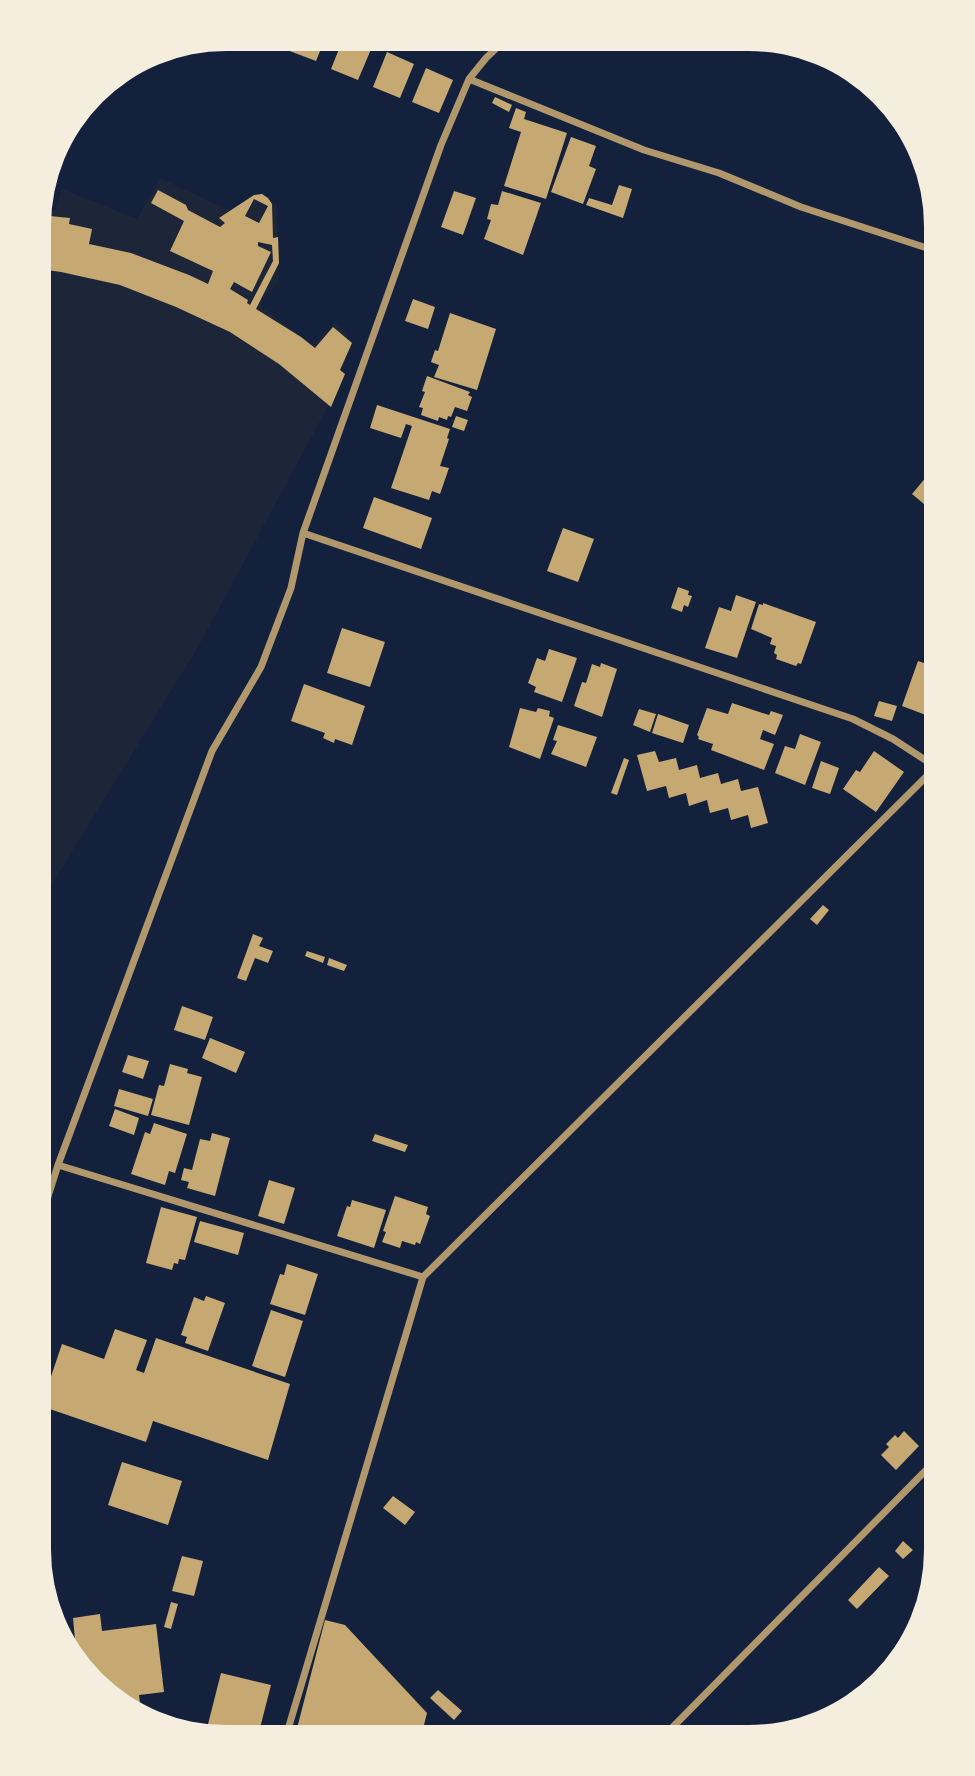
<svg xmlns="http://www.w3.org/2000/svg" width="975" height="1776" font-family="'Exo 2',sans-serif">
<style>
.green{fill:#1d2539}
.building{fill:#c6a872;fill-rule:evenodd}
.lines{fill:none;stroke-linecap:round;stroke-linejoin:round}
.minor{stroke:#b1986c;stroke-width:7}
</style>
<rect width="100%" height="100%" fill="#14213d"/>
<path class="green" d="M160 178 230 211 260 193 277 204 279 283 261 298 262 308 314 345 335 323 348 334 325 412 198 647 39 905 40 211 56 210 62 189 137 219Z"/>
<path class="building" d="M291 39H325L316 61 287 50Z
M343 39H354L372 47 358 80 331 69Z
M387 52 414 64 400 98 373 87Z
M426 68 453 80 439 113 412 102Z
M495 97 512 105 509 112 492 103Z
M516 108 526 112 524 119 567 133 546 199 504 186 521 132 509 128Z
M571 137 596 146 589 166 596 169 583 204 551 192Z
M619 185 632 189 623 218 586 205 589 198 612 205Z
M158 190 186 205 188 210 220 227 225 223 219 218 254 195 262 194 268 198 272 204 273 238 278 237 279 263 256 309 301 337 315 348 333 327 352 343 340 370 345 374 331 407 279 364 230 332 176 307 120 285 61 272 40 269V215L70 218 69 224 92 229 89 244 131 253 189 275 208 284 213 271 170 251 184 221 151 203ZM254 199 268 206 259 223 245 216ZM258 242 272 245 273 261 250 305 247 303 248 300 230 289 234 282 252 292 271 252 258 246Z
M454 191 476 198 463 235 441 227Z
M502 191 541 203 523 255 484 239 491 220 487 219 491 204 498 205Z
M413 299 435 307 428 329 405 321Z
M450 313 496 329 477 390 434 377 439 365 431 362 435 350 438 351Z
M427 376 470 392 468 395 472 397 467 411 455 407 451 417 448 416 447 420 439 417 438 421 421 415 423 408 419 407 425 392 422 391Z
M377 405 450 429 447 438 449 439 440 466 449 468 440 494 432 491 429 500 391 488 412 426 406 424 401 438 370 428Z
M456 416 468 420 464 431 452 427Z
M927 476 936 484V514L912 494Z
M374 497 432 518 421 549 363 528Z
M563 528 594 539 578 582 547 571Z
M678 587 689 591 688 595 692 596 688 607 684 605 682 612 671 608Z
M736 595 756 602 737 658 705 648 719 607 731 611Z
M763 603 816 622 801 664 798 663 796 666 776 659 777 655 774 653 776 646 770 644 772 638 751 629 759 604 763 605Z
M342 628 385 642 370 687 327 673Z
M549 649 577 658 562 702 534 692 536 687 528 683 537 658 545 661Z
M918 661 936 667V703L931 717 902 706Z
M601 663 617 669 602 717 574 706 582 682 586 683 592 664 600 667Z
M304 684 365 706 352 745 335 739 334 743 323 738 325 733 291 721Z
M879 701 897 706 892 721 874 716Z
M732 703 769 715 771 711 783 715 775 735 763 730 760 739 774 744 764 770 711 750 713 744 698 739 699 737 697 735 707 708 728 714Z
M520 708 536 712 538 708 550 711 549 716 554 718 540 759 509 747Z
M639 709 656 714 650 732 633 725Z
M658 714 689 725 683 743 652 733Z
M936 720V748L928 743Z
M558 725 597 737 586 767 551 754 557 741 553 740Z
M800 734 821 742 805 785 775 773 785 746 795 749Z
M655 751 659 762 676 758 679 770 697 765 700 778 718 773 721 784 738 779 741 791 758 787 768 823 751 828 748 815 731 820 728 808 710 813 707 800 689 806 686 793 669 798 666 786 647 791 637 755Z
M874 751 904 772 876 812 843 789 856 770 860 772Z
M624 758 629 760 617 795 611 793Z
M821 761 839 768 830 794 812 788Z
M823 905 829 910 817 925 810 919Z
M253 934 263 938 259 946 273 951 268 963 255 958 246 981 237 978Z
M307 951 325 957 323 963 305 956Z
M329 958 347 965 344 971 327 965Z
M182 1006 213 1017 205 1040 174 1030Z
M210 1038 245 1052 236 1073 202 1058Z
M128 1055 149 1061 143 1079 122 1072Z
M170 1064 188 1069 187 1073 202 1077 189 1125 151 1115 159 1085 164 1086Z
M119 1089 153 1099 148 1116 114 1106Z
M115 1109 139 1118 134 1135 109 1126Z
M154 1123 187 1134 175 1173 169 1171 165 1185 131 1174 145 1132 150 1134Z
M212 1133 230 1138 215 1196 187 1188 189 1182 181 1180 184 1168 192 1170 200 1139 210 1141Z
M375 1134 408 1145 405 1152 372 1141Z
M269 1180 295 1188 284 1224 258 1216Z
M395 1196 428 1207 426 1214 430 1216 420 1244 416 1242 415 1245 402 1241 400 1248 382 1242 386 1232 383 1231Z
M352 1200 386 1210 374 1248 337 1236 347 1206 350 1207Z
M161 1207 197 1217 185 1260 179 1259 178 1264 174 1263 172 1270 146 1263Z
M200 1221 244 1233 238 1255 194 1242Z
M287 1264 318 1274 305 1315 270 1304 280 1274 284 1275Z
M206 1296 225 1303 208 1351 185 1343 187 1337 181 1335 194 1297 204 1301Z
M271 1310 303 1321 285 1377 252 1366Z
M115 1329 147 1340 136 1370 144 1373 156 1338 290 1384 268 1460 153 1421 146 1442 41 1406 62 1344 104 1359Z
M904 1431 919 1446 896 1470 881 1455 889 1447 886 1444 895 1435 898 1438Z
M122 1462 182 1481 168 1525 108 1505Z
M393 1496 415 1512 405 1525 383 1508Z
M903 1541 913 1550 903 1559 895 1551Z
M182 1556 203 1561 194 1596 172 1591Z
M879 1567 889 1576 857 1609 848 1600Z
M171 1602 178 1604 171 1629 164 1627Z
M100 1614 102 1631 156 1624 164 1692 139 1695 141 1711 111 1699 76 1650 73 1618Z
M325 1620 345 1625 427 1713 421 1737 295 1736Z
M221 1673 271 1685 258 1736H205Z
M438 1690 462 1711 454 1720 430 1698Z"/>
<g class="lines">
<path class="minor" d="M469 79 644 150 719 173 801 207 936 251
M303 533 853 719 893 739 936 767
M58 1165 423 1277
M39 1225 58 1165 212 751 261 667 291 588 303 533 441 145 469 79 486 58 505 40
M286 1736 423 1277 936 767
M663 1737 936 1460"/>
</g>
<path d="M0 0H975V1776H0ZM226 51H749A175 175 0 0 1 924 226V1550A175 175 0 0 1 749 1725H226A175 175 0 0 1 51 1550V226A175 175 0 0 1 226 51Z" fill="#f5edde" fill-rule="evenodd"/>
</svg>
